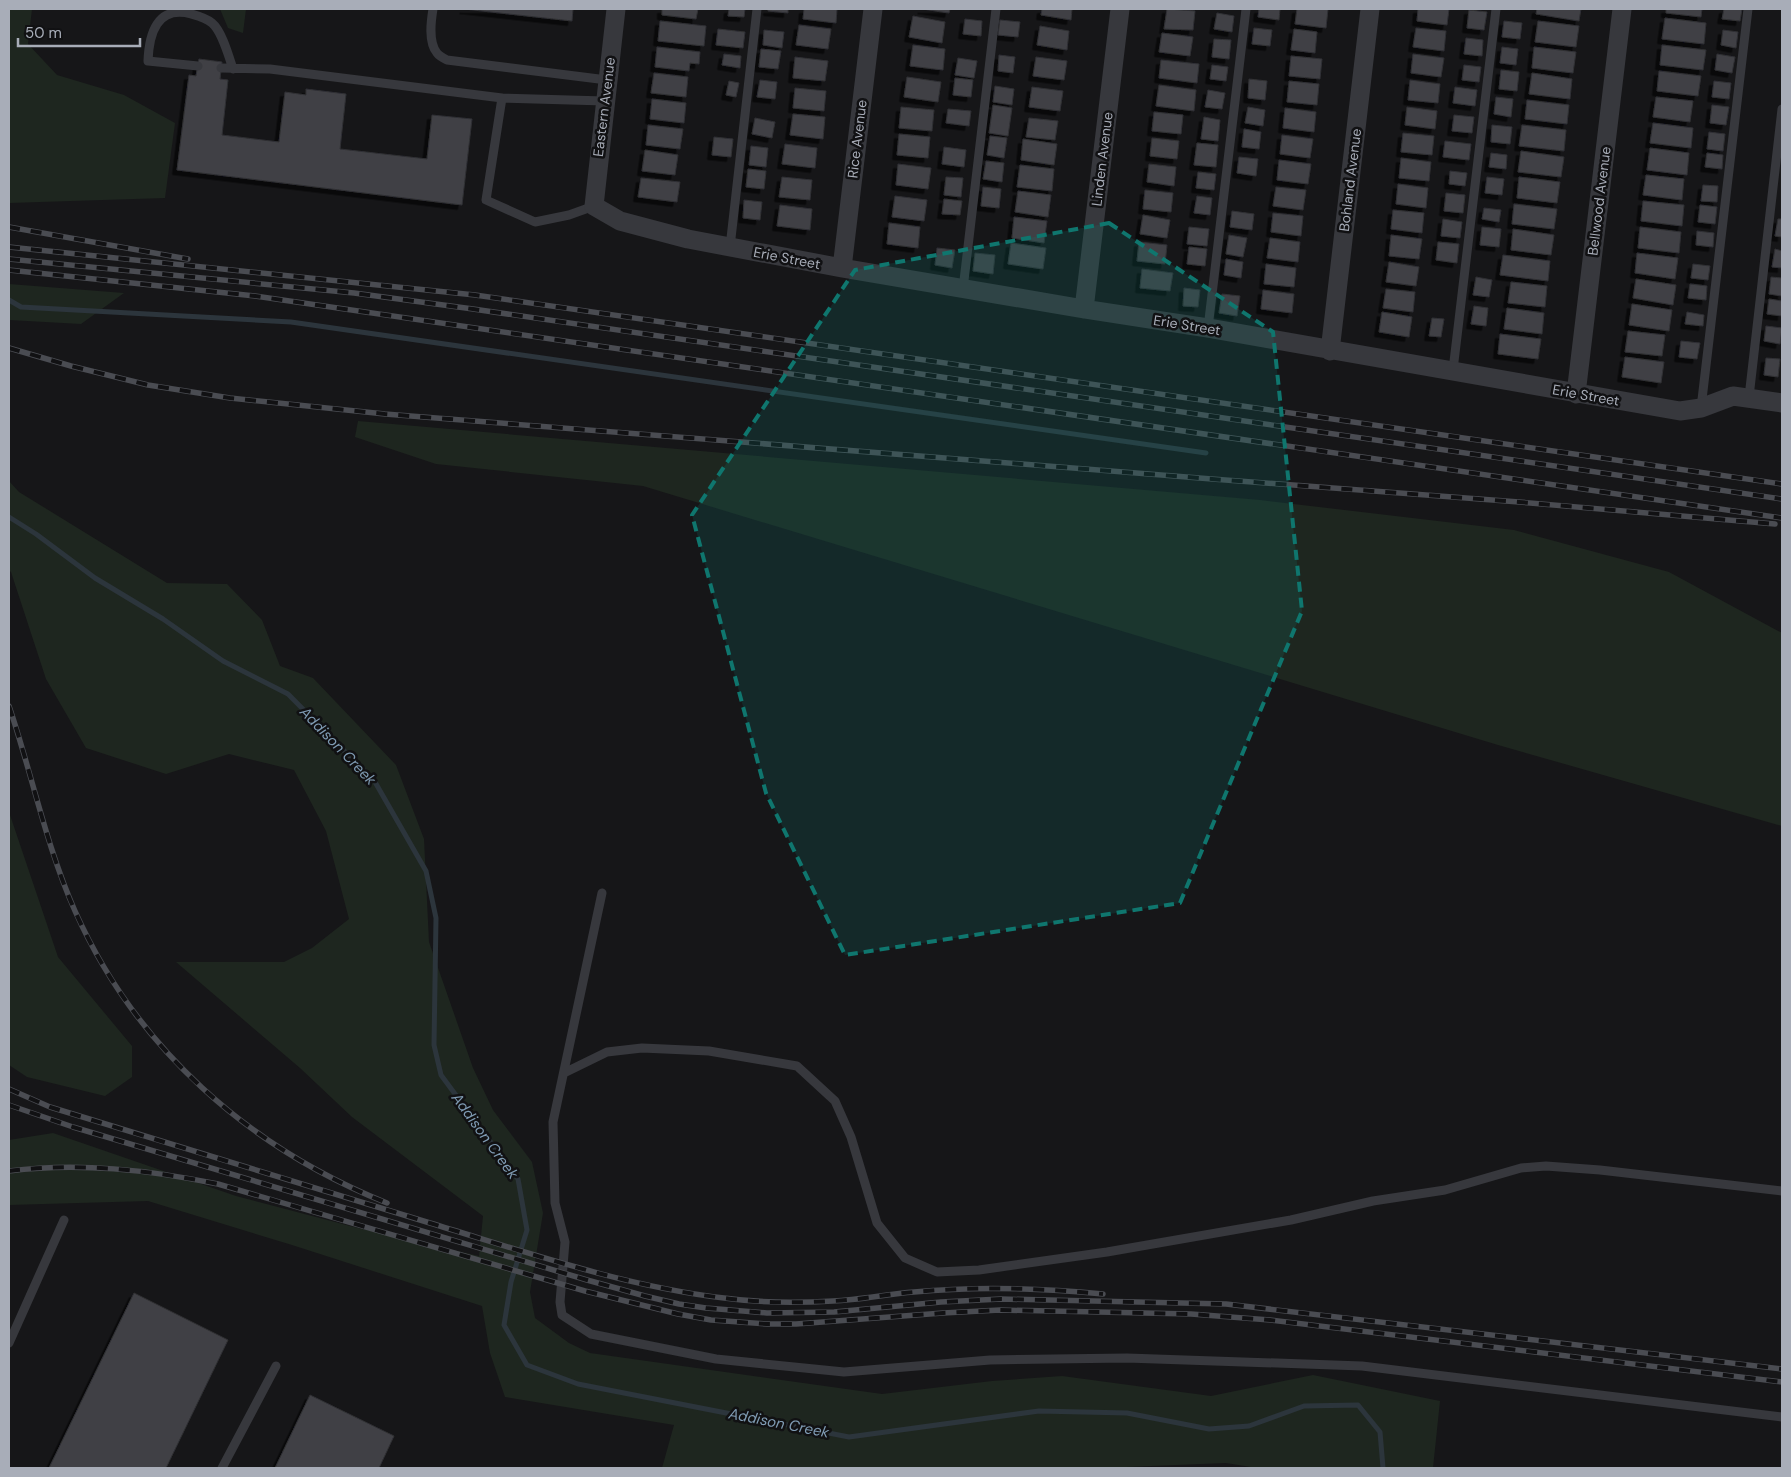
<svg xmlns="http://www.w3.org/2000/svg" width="1791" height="1477" font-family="'DM Sans',sans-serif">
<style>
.green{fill:#1e261f}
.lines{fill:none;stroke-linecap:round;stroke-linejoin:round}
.stream{stroke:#2c353c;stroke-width:5}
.building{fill:#404145;stroke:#303034;filter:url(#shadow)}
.service{stroke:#37383d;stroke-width:9}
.minor{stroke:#37383d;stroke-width:19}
.rail-casing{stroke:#4a4c52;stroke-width:5.5}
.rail{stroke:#111113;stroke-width:4;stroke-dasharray:11;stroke-linecap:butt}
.marked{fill:#0f766e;fill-opacity:0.2;stroke:#0f766e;stroke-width:4;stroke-dasharray:10 6;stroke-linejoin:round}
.labels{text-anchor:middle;stroke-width:5;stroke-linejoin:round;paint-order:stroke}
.street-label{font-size:14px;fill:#a8adb8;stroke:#111113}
.water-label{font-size:15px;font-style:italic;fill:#7f9bb3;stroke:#111113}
</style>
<defs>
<filter id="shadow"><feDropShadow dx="-4.5" dy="4.5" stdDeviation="0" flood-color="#0009"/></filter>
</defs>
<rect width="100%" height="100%" fill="#161618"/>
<path class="green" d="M9 9H32L28 44 57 75 124 95 175 123 165 198 9 203Z
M220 9H246L243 33 228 28Z
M9 284 124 293 81 324 9 320Z
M358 421 1260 500 1514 530 1669 572 1782 633V826L1498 745 643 486 436 464 355 437Z
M9 481 19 492 167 583 227 584 262 620 280 666 313 678 396 765 424 839 429 942 473 1068 493 1110 532 1162 543 1213 530 1292 535 1318 569 1343 590 1353 882 1394 992 1381 1062 1376 1211 1396 1313 1375 1440 1401 1433 1468H1257L1226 1463 1102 1468H662L674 1425 505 1397 490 1353 482 1306 292 1245 148 1201 9 1205V1140L53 1133 236 1196 354 1227 479 1256 483 1216 352 1117 300 1068 176 962H284L312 948 349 919 326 831 294 770 229 754 166 774 86 748 46 679 11 572 9 570Z
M9 812 58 957 132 1046V1077L105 1096 27 1077 9 1065Z"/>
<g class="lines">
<path class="stream" d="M9 300 21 307 291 322 1206 453
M9 517 36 534 95 578 163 619 223 661 288 694 375 782 426 871 436 918 434 1045 441 1075 518 1179 527 1230 511 1282 504 1325 527 1365 578 1384 849 1437 1039 1411 1127 1413 1209 1429 1249 1426 1304 1406 1358 1405 1380 1432 1383 1468"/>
</g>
<path class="building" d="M464 9H573L572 21Z
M662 9H698L696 19 662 15Z
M729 9H745L744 17 728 16Z
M768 9H788V13L768 11Z
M804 9H837L836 23 803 19Z
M922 9H950L949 13Z
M1042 9H1072L1071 20 1041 15Z
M1167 9 1195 11 1193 30 1164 29Z
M1259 9H1280L1279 20 1258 17Z
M1297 9H1328L1326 28 1295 24Z
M1418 9H1449L1447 25 1417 21Z
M1537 9H1581L1579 21 1536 14Z
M1666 9H1702L1701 17 1666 13Z
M1724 9H1742L1740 21 1722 19Z
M1469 10 1487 12 1484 30 1467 28Z
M1217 13 1234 16 1232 32 1214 29Z
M913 16 945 22 942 43 909 37Z
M1665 18 1706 23 1704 44 1662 39Z
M965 19 982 21 981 36 963 34Z
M1000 20 1020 22 1018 37 998 35Z
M660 21 706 26 704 46 658 41Z
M1504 21 1522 23 1520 39 1502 37Z
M1538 21 1579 26 1576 47 1535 42Z
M799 25 831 29 828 49 796 45Z
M1040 26 1069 31 1067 50 1037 45Z
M1254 28 1272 30 1270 46 1252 44Z
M1416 28 1446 31 1444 51 1413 47Z
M718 29 745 32 743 48 716 45Z
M1294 29 1317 32 1315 53 1291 50Z
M764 30 784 32 782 48 763 45Z
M1723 30 1738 32 1736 48 1721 45Z
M1162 33 1193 37 1190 56 1159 52Z
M1466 38 1483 40 1482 56 1464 54Z
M1214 39 1231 40 1229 59 1212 57Z
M913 45 945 49 943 70 910 66Z
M1662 45 1706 50 1703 70 1660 65Z
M657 47 700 52 699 64 690 63 689 71 655 67Z
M1502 47 1518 49 1516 65 1500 63Z
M1534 47 1576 52 1573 73 1532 68Z
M761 49 781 51 778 69 759 67Z
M724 54 741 56 740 68 722 65Z
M1413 54 1444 58 1441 77 1411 73Z
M1717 54 1735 57 1732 73 1715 70Z
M999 55 1015 57 1013 73 998 71Z
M1291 56 1322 59 1320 79 1289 76Z
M795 57 828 61 825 81 793 78Z
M1036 57 1067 61 1064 80 1033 76Z
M958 58 977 61 974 78 955 75Z
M199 59 222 62 220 79 228 80 222 135 279 142 285 92 306 95V89L346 94 340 149 427 159 432 115 472 119 462 205 177 170 189 75 196 76Z
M1161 60 1199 64 1197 83 1159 78Z
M1212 65 1228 67 1226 81 1210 79Z
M1464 65 1481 67 1479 82 1462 80Z
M1501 70 1519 72 1517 91 1499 89Z
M1659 71 1701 76 1698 96 1657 91Z
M654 73 688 77 686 97 651 93Z
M1532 73 1572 79 1570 99 1529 94Z
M907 77 941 82 938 102 904 97Z
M955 78 973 80 971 97 953 95Z
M1249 79 1267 81 1265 100 1248 98Z
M760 80 777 82 775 99 757 97Z
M1410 80 1440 84 1438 103 1408 100Z
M729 81 739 83 736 97 726 95Z
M1289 81 1319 84 1317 105 1287 102Z
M1714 81 1731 83 1729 99 1712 97Z
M1159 85 1196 90 1194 111 1156 106Z
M995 86 1014 89 1012 105 993 102Z
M1032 87 1063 91 1060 111 1029 107Z
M1455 87 1477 90 1475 106 1453 103Z
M795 88 826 91 824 111 793 108Z
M1208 90 1225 93 1222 109 1205 107Z
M1496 97 1513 99 1511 117 1494 114Z
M1656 97 1693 101 1690 122 1653 117Z
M652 99 686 103 684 123 650 119Z
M1527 100 1569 105 1567 124 1525 119Z
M993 105 1012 108 1008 136 989 133Z
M1712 105 1729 107 1726 125 1710 123Z
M901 107 934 110 932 131 899 128Z
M1248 107 1265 110 1263 126 1245 123Z
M1407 107 1437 111 1435 129 1405 125Z
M1285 108 1316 112 1314 132 1283 128Z
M948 109 971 111 969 126 946 123Z
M1154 112 1183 115 1181 134 1152 131Z
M793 114 825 117 823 139 790 135Z
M1454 115 1474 117 1472 133 1452 131Z
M1204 117 1220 120 1218 141 1201 139Z
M755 118 775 122 772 138 752 134Z
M1029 118 1058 121 1055 140 1026 137Z
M1653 123 1693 128 1691 148 1650 143Z
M648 125 683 129 680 149 646 145Z
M1492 125 1512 127 1510 144 1491 142Z
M1522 125 1566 130 1564 151 1519 146Z
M1244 129 1261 132 1259 149 1242 147Z
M1709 132 1725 134 1723 151 1707 149Z
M1403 133 1434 136 1432 155 1401 152Z
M899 134 930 137 928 158 897 155Z
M1282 135 1313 139 1310 158 1280 154Z
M990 136 1007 138 1004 158 987 155Z
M714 137 733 139 731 157 712 155Z
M1152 138 1179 141 1177 159 1150 156Z
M1023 139 1057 144 1054 165 1021 160Z
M1445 141 1471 144 1469 160 1443 157Z
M1197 143 1218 145 1216 167 1194 165Z
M785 144 817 148 815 168 782 164Z
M751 146 768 148 766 167 749 165Z
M944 147 966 150 964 167 942 164Z
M1650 148 1689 153 1687 175 1647 170Z
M645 150 678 155 675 175 642 171Z
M1521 151 1564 157 1561 177 1518 172Z
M1491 153 1507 155 1506 169 1489 167Z
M1707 153 1723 155 1722 169 1705 167Z
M1239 157 1258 159 1256 176 1237 173Z
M1401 158 1431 162 1429 181 1399 178Z
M1279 160 1311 164 1308 184 1277 180Z
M986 161 1004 163 1002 182 983 179Z
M898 164 931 168 928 189 896 185Z
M1149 164 1176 167 1174 186 1147 182Z
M1020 165 1054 169 1052 191 1017 187Z
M748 169 766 171 764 189 746 187Z
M1450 171 1467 173 1465 186 1449 184Z
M1198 172 1216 174 1214 190 1196 188Z
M1646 175 1684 179 1682 200 1643 195Z
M782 177 812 180 810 200 779 197Z
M946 177 963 178 961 197 944 195Z
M1487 177 1504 179 1502 195 1485 193Z
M1519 177 1560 182 1557 203 1517 198Z
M641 178 680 182 677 202 638 197Z
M1398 184 1428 188 1426 208 1396 204Z
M1703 185 1718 186 1717 202 1701 201Z
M983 187 1001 189 999 208 981 206Z
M1276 187 1306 190 1303 210 1273 206Z
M1145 190 1173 193 1171 212 1143 209Z
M1018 191 1051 195 1048 217 1015 212Z
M1446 193 1465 195 1463 213 1444 211Z
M895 196 927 200 924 221 892 217Z
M1197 196 1212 198 1210 215 1194 213Z
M944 199 962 201 960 215 942 214Z
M744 200 762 202 760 220 743 218Z
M1643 201 1684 205 1682 226 1641 221Z
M1514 204 1557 209 1554 229 1512 224Z
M780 205 812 209 810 230 777 226Z
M1700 205 1717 207 1715 224 1698 222Z
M1484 208 1501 210 1499 222 1482 219Z
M1393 210 1424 213 1422 233 1391 229Z
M1232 211 1254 214 1252 230 1230 227Z
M1273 213 1303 216 1301 236 1271 232Z
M1143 215 1170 220 1167 238 1140 234Z
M1014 217 1047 221 1044 243 1012 238Z
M1443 219 1462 222 1460 238 1441 236Z
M1778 219H1782V237L1775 236Z
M889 223 920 227 918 248 887 244Z
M1189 227 1209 229 1207 246 1187 244Z
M1482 227 1501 229 1499 247 1480 245Z
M1640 227 1681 232 1679 253 1638 248Z
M1513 229 1554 235 1551 255 1511 250Z
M1697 231 1714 233 1713 247 1696 245Z
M1229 235 1247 238 1243 257 1226 254Z
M1391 235 1422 239 1419 259 1389 256Z
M1270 238 1300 242 1298 262 1267 258Z
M1139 242 1167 245 1165 264 1137 261Z
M1438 242 1459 244 1457 263 1436 260Z
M1011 243 1046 248 1043 269 1008 264Z
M1189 247 1207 249 1205 266 1187 264Z
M937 248 955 250 952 268 935 265Z
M1775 249 1782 251V268L1772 267Z
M975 253 995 255 993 274 973 271Z
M1637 253 1678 258 1675 279 1635 273Z
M1503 255 1550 261 1548 281 1500 275Z
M1226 259 1243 262 1241 278 1224 275Z
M1389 262 1419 267 1416 286 1386 282Z
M1266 264 1296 268 1294 287 1264 284Z
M1693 264 1710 266 1708 280 1691 278Z
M1142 269 1173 273 1170 291 1140 288Z
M1476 277 1492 280 1489 297 1473 295Z
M1771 277 1782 278V296L1769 294Z
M1636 279 1676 285 1673 305 1633 298Z
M1511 282 1547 286 1545 307 1508 303Z
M1690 284 1707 286 1706 300 1688 298Z
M1184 288 1200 290 1198 307 1183 306Z
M1386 289 1415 292 1413 312 1383 308Z
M1263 290 1294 294 1292 313 1261 309Z
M1222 294 1240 296 1237 316 1219 313Z
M1769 299 1782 301V316L1767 314Z
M1632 304 1672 310 1669 331 1629 325Z
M1474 306 1488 308 1486 326 1471 324Z
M1507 308 1544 313 1542 334 1504 329Z
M1382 312 1412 317 1409 337 1379 332Z
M1687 312 1704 315 1703 326 1685 324Z
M1432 318 1444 319 1441 337 1429 336Z
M1766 326 1782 328 1780 344 1764 341Z
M1628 331 1665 335 1662 356 1625 352Z
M1500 334 1541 339 1538 359 1498 354Z
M1681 341 1700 343 1697 359 1679 357Z
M1625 357 1664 362 1661 383 1622 377Z
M1766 358 1780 359 1778 377 1764 375Z
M134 1293 228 1340 166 1468H49Z
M310 1395 394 1436 379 1468H275Z"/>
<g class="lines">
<path class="service" d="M433 9C431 21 428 42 437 53 439 56 443 58 447 60L607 80
M198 66 148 61C149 34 157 5 191 14 198 16 206 18 212 23 222 31 229 57 233 69
M221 68 270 69 502 98
M594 206 569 215 535 222 486 200 502 98 605 101
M730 247 757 9
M963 289 996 9
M1208 328 1246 9
M1453 370 1496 9
M1749 397 1782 109
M1701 408 1748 9
M602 893 553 1122 555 1203 565 1242 560 1302 562 1315 591 1334 716 1359 844 1372 990 1360 1127 1358 1362 1366 1782 1417
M564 1073 607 1052 642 1048 709 1051 797 1066 835 1101 851 1137 877 1223 905 1258 937 1272 979 1270 1107 1252 1291 1220 1373 1201 1445 1190 1521 1168 1546 1166 1600 1170 1782 1191
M9 1343 64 1220
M222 1468 276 1366"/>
<path class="minor" d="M616 9 594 206 620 221 688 239 842 268 1084 309 1208 328 1680 411 1701 408 1733 396 1782 403
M842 268 873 9
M1084 309 1120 9
M1330 351 1370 9
M1576 394 1622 9"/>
<defs>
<path id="rail" d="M9 227 188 259
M9 247 475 295 1782 484
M9 259 354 293 473 309 1782 499
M9 270 255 296 1782 518
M9 348 71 366 148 385 230 398 385 414 1212 479 1519 502 1775 524
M9 706C32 774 46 846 75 911 136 1048 249 1148 387 1203
M9 1089 50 1107C176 1146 303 1184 430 1223 526 1252 623 1286 724 1298 760 1303 797 1303 833 1301 860 1300 887 1294 914 1292 977 1286 1040 1288 1103 1294
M9 1105 73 1127 587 1280 645 1296 679 1304 706 1308 767 1313 834 1312 941 1302 1001 1299 1226 1304 1782 1369
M9 1171C79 1162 149 1170 218 1184L585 1291 678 1314 711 1320 767 1324H796L943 1313 1000 1310 1191 1314 1270 1320 1782 1382"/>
</defs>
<use href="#rail" class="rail-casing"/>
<use href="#rail" class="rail"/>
</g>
<path class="marked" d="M1109 223 1273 332 1302 611 1180 903 845 955 766 793 692 515 855 270Z"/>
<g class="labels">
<g class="street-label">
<text transform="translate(604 107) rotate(-83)" y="5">Eastern Avenue</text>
<text transform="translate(857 139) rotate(-83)" y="5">Rice Avenue</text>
<text transform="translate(1102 159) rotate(-83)" y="5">Linden Avenue</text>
<text transform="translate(1350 180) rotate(-83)" y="5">Bohland Avenue</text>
<text transform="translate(1599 201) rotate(-83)" y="5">Bellwood Avenue</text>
<text transform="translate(787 258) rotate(11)" y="5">Erie Street</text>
<text transform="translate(1187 325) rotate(9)" y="5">Erie Street</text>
<text transform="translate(1586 395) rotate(10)" y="5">Erie Street</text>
</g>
<g class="water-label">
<text transform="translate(338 746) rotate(46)" y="5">Addison Creek</text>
<text transform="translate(485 1136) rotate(54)" y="5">Addison Creek</text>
<text transform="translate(779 1423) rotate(11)" y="5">Addison Creek</text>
</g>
</g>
<rect width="1791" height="1477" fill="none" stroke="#a8adb8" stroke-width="20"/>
<path d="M18 38v8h122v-8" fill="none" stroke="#a8adb8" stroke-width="2.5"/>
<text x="25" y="38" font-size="15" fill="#a8adb8" stroke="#111113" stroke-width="4" paint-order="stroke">50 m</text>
</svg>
